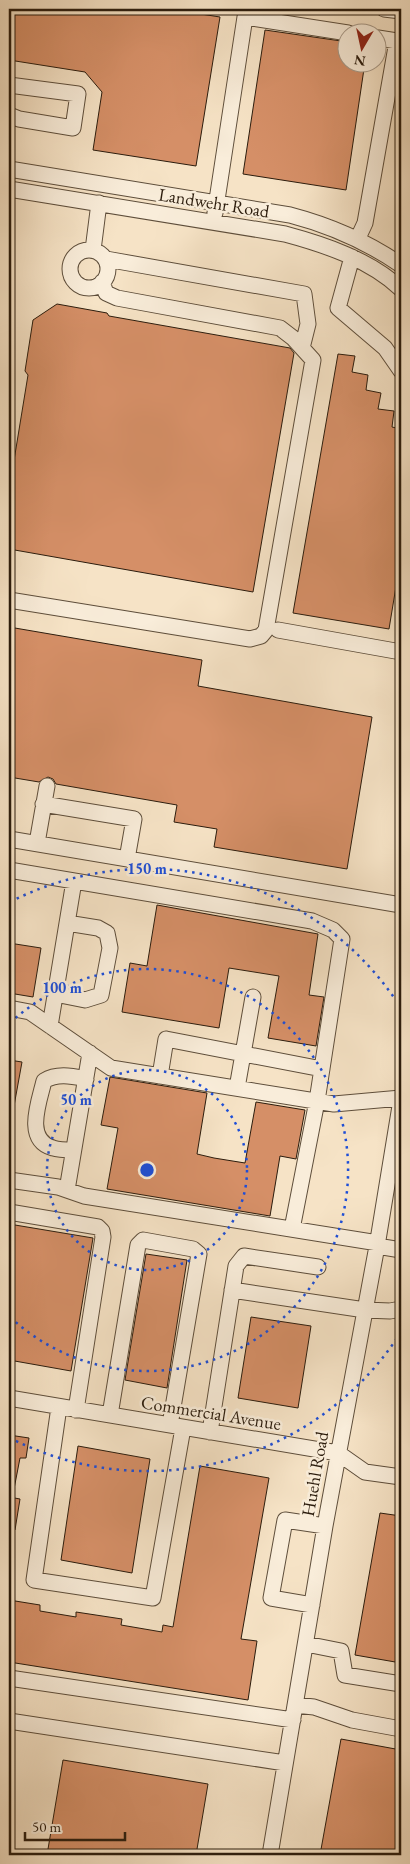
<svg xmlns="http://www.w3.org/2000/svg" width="410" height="1864" font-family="'EB Garamond',serif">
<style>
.building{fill:#d58f67;stroke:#2b1c0d}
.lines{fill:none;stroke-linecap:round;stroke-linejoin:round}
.minor-casing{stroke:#5e4e3b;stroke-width:17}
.minor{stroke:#f9edda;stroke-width:15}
.ring{fill:none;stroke:#1d4ed8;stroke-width:2.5;stroke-dasharray:2.5 5}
.labels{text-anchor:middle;stroke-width:5;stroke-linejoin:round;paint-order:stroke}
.street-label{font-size:18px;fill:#2b1c0d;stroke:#f9edda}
.centre{fill:#1d4ed8;stroke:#f9edda;stroke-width:2.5}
.ring-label{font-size:15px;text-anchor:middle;font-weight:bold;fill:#1d4ed8;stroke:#f9edda;stroke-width:5;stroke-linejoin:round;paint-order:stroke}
</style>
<rect width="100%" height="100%" fill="#f6e3c6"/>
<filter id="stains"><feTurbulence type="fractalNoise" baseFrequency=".004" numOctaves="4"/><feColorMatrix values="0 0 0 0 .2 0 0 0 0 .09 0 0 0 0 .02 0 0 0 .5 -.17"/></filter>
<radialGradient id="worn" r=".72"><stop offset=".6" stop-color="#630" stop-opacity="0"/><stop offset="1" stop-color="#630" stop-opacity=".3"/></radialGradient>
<path class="building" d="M9 9H169L220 17 196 166 93 150 102 92 85 72 9 60Z
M265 30 348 42V62H365L346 190 243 174Z
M57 304 107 313 109 316 290 348 294 353 253 592 9 549V491L28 375 25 371 33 320Z
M338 354 355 356 352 372 368 375 366 390 381 393 378 409 394 411 392 427 401 429V556L389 629 293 613Z
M9 627 202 660 198 686 372 717 347 869 214 847 217 829 174 822 177 805 56 784 53 779 48 777 39 782 9 777Z
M157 905 318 934 309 995 324 997 316 1046 268 1038 279 976 229 968 219 1028 122 1012 130 963 147 966Z
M9 943 41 948 33 997 9 993Z
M9 1060 22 1062 14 1106 9 1105Z
M110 1077 207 1093 197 1154 214 1158 245 1163 256 1102 305 1110 296 1159 280 1156 270 1216 107 1189 118 1128 101 1125Z
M9 1224 93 1238 71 1371 9 1360Z
M146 1254 187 1260 167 1388 125 1380Z
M251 1317 311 1326 298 1408 238 1398Z
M9 1435 29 1438 26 1458H20L14 1489 9 1488Z
M78 1446 150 1459 132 1573 61 1560Z
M200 1466 269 1478 241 1639 257 1641 248 1700 9 1662V1600L40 1605V1611L76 1617V1612L122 1619 121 1625 162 1632 163 1625 173 1627Z
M9 1497 20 1499 15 1530 9 1529Z
M380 1513 401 1516V1663L355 1655Z
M341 1739 401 1750V1855H320Z
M63 1760 208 1784 196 1855H47Z"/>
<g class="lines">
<defs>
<path id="minor" d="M384 9 401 11
M9 85 78 94 73 128 19 119 9 115
M9 169 290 215C332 226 366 241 401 265
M9 189 285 234C326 245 370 260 401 289
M215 213 245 17 348 33
M358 238 365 223 397 41 378 38
M93 250 99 203
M70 269a19 19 0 1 1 38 0a19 19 0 1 1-38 0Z
M352 257 338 308 385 348 401 371
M106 259 304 294 308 324 302 348
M9 600 250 639 261 636 266 630 313 360 293 338 280 328 117 298 106 293 102 282
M278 630 401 652
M43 804 134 819 127 859
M9 839 401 905
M37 843 47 786
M9 870 312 921 333 930 342 939 317 1101 292 1229
M55 994 85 1000 101 995 110 948 107 933 98 928 67 923
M9 1008 30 1012 111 1068 334 1104 401 1098
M50 1026 74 881
M160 1076 166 1039 322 1069
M237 1088 253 997
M73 1150C67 1150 59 1150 53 1148 24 1140 39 1102 44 1081 57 1073 71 1076 86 1079
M9 1180 58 1187 84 1196 378 1243
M67 1190 90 1053
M9 1212 98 1227 102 1231 103 1237 76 1410
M377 1246 401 1250
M232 1290 365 1310 390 1311 401 1309
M9 1398 338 1453 365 1472 401 1477
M59 1407 34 1580 153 1598 183 1428
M110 1415 138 1245 143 1240 193 1249 199 1254 170 1425
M210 1432 236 1266 244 1256 318 1267
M312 1605 271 1598 285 1520 325 1526
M306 1644 341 1651 345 1675 401 1684
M9 1678 293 1720
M295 1705 314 1707 352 1720 401 1729
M9 1721 285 1763
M270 1855 325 1526 377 1246 401 1100"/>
</defs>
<use href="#minor" class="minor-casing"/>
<use href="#minor" class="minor"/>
</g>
<g class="ring">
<circle cx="147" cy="1170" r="100"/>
<path d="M10 1023A201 201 0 1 1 10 1317"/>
<path d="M401 1332A301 301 0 0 1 10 1438M10 902A301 301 0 0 1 401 1008"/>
</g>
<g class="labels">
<g class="street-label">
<text transform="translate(214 203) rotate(9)" y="6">Landwehr Road</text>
<text transform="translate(211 1413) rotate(9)" y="6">Commercial Avenue</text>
<text transform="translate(315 1474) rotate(-80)" y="6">Huehl Road</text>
</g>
</g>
<circle cx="147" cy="1170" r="8" class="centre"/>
<g class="ring-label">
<text x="147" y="874">150 m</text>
<text x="62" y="993">100 m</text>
<text x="76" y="1105">50 m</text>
</g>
<rect width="410" height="1864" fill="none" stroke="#f6e3c6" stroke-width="30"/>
<rect x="10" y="10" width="390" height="1844" fill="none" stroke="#2b1c0d" stroke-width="2.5"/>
<rect x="15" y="15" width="380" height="1834" fill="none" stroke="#2b1c0d"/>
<g transform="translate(362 48) rotate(189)"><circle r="24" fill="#f9edda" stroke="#a79988"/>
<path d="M0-4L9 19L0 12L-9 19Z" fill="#8f2418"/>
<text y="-8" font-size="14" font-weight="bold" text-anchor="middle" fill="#2b1c0d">N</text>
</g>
<path d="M25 1832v8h100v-8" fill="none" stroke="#2b1c0d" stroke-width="2.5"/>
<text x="32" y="1832" font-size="15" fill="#2b1c0d" stroke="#f9edda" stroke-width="4" paint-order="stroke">50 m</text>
<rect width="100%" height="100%" filter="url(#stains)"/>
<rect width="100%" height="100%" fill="url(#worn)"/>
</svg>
